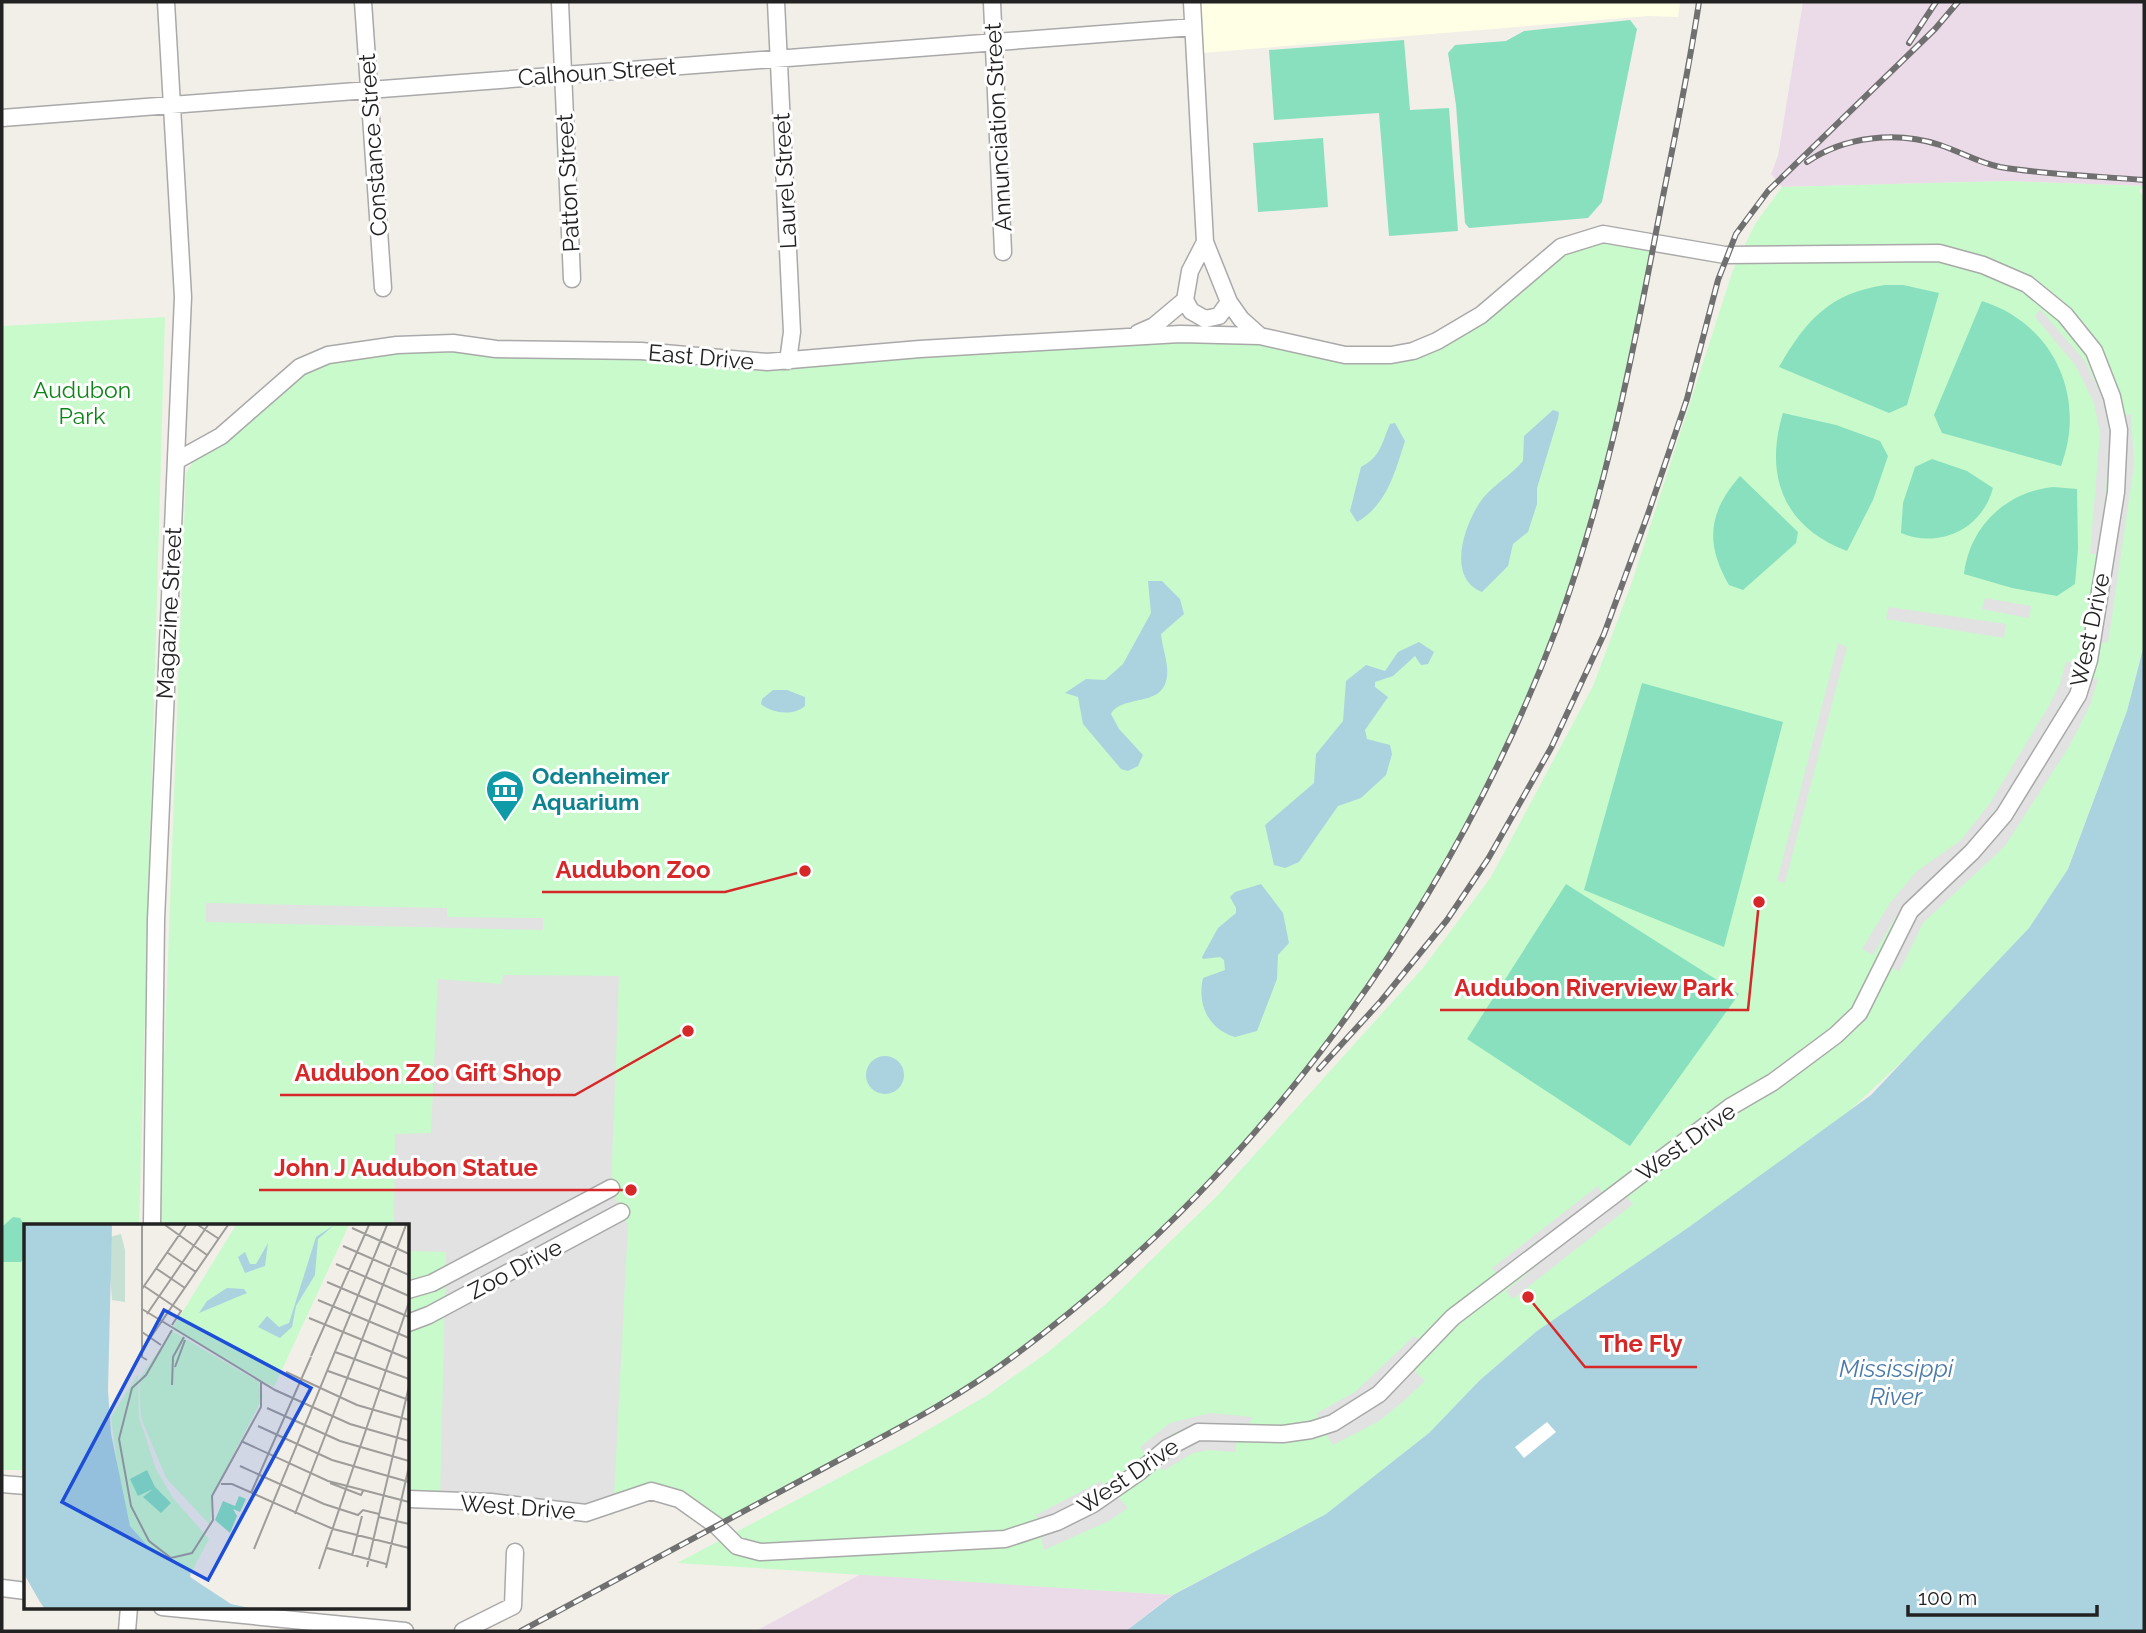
<svg xmlns="http://www.w3.org/2000/svg" width="2146" height="1633" font-family="Raleway,sans-serif">
<style>
.industrial{fill:#ebdbe8}
.education{fill:#ffffe5}
.park{fill:#c8facc}
.pitch{fill:#88e0be}
.parking{fill:#e2e2e2}
.water{fill:#aad3df}
.pier{fill:#fff}
.lines{fill:none;stroke-linecap:round;stroke-linejoin:round}
.minor-casing{stroke:#a9a9a9;stroke-width:19}
.minor{stroke:#fff;stroke-width:16}
.rail-casing{stroke:#707070;stroke-width:6}
.rail{stroke:#fff;stroke-width:3.5;stroke-dasharray:10;stroke-linecap:butt}
.labels{text-anchor:middle;stroke-width:6;stroke-linejoin:round;paint-order:stroke}
.street-label{font-size:23px;fill:#222;stroke:#fff}
.park-label{font-size:23px;fill:#0c8416;stroke:#fff}
.culture-label{font-size:23px;font-weight:bold;fill:#0d838f;stroke:#fff;text-anchor:start}
.water-label{font-size:24px;font-style:italic;fill:#4a7aab;stroke:#fff}
.inset-road{fill:none;stroke:#9f9d99;stroke-width:2}
.view{fill:#1d4ed8;fill-opacity:0.15;stroke:#1d4ed8;stroke-width:3.5}
.inset-edge{fill:none;stroke:#222;stroke-width:3.5}
.leader{fill:none;stroke:#d62828;stroke-width:2.5}
.callout-dot{fill:#d62828;stroke:#fff;stroke-width:2.5}
.callout-label{font-size:24px;text-anchor:middle;font-weight:bold;fill:#d62828;stroke:#fff;stroke-width:6;stroke-linejoin:round;paint-order:stroke}
</style>
<rect width="100%" height="100%" fill="#f2efe9"/>
<path class="industrial" d="M1803 2H2144V186L2008 181 1782 187 1771 174 1778 156Z
M861 1574 1172 1595 1126 1631H756Z"/>
<path class="education" d="M1201 2H1680L1678 17 1649 16 1202 53Z"/>
<path class="park" d="M2008 181 2144 186 2139 191 2144 196V645L2127 711 2068 869 2029 928 1927 1038 1843 1117 1689 1227 1537 1331 1480 1380 1429 1433 1326 1514 1172 1595 677 1563 907 1442 986 1396 1048 1352 1106 1304 1219 1194 1423 968 1491 877 1593 686 1632 582 1733 270 1755 224 1782 187Z
M1603 234 1653 244C1629 372 1603 500 1558 623 1455 906 1251 1184 1007 1361 918 1426 814 1473 717 1526L651 1491 617 1503 408 1498V1225H158L186 473 202 448 300 367 397 345 788 361 1207 335 1345 355 1437 341 1561 247Z
M165 317 139 1225H26V1470H2V326Z"/>
<path class="pitch" d="M1630 20 1637 29 1602 202 1588 218 1469 228 1465 223 1456 105 1448 53 1455 45 1506 41 1524 31Z
M1404 40 1410 110 1449 108 1458 231 1389 236 1379 113 1274 120 1269 50Z
M1323 138 1328 207 1258 212 1253 143Z
M1885 285H1903L1939 293 1907 405 1889 413 1779 367C1806 320 1830 293 1885 285Z
M1982 301C2054 324 2087 397 2061 466L1942 433 1934 415Z
M1783 413 1836 425 1880 441 1888 456 1873 500 1847 551C1783 527 1764 475 1783 413Z
M1932 459 1967 471 1993 488C1982 529 1940 549 1901 533L1903 503 1915 467Z
M1740 476 1798 532 1796 543 1743 590 1729 585C1705 543 1708 513 1740 476Z
M2053 487 2077 489 2078 549 2075 584 2057 596 2012 588 1964 574C1970 526 2006 492 2053 487Z
M1642 683 1783 722 1724 947 1584 890Z
M1566 884 1739 994 1630 1146 1467 1039Z
M13 1217 20 1218C27 1226 29 1254 21 1262H2V1227Z"/>
<path class="parking" d="M2040 309 2085 361 2103 399 2111 432 2100 554H2090L2100 433 2094 403 2076 366 2035 317Z
M2131 414 2134 465 2108 643 2098 642 2121 416Z
M1985 598 2031 606 2029 618 1982 609Z
M1889 607 2006 624 2004 638 1886 619Z
M1838 643 1847 647 1785 883 1777 881Z
M2066 661 2079 665 2070 695 2005 802 1966 852 1937 872 1900 910 1873 955 1862 949 1890 903 1916 872 1961 840 1990 803 2047 709 2060 684Z
M2090 678 2098 679 2090 705 2070 745 2005 846 1923 923 1899 972 1887 965 1908 922 1978 850Z
M206 903 447 908V917L543 918V930L206 922Z
M503 975 619 976 611 1188 628 1225 613 1515 440 1502 446 1252 408 1251V1225H394L395 1134 431 1133 438 979 501 984Z
M1598 1186 1603 1194 1499 1276 1492 1268Z
M1627 1197 1633 1204 1513 1299 1506 1291 1579 1231Z
M1414 1336 1423 1343 1373 1392 1320 1423 1317 1413 1355 1392Z
M1414 1370 1425 1381 1406 1399 1379 1421 1333 1445 1325 1433 1378 1401Z
M1210 1413 1252 1417 1248 1427 1208 1425 1187 1428 1172 1434 1149 1458 1140 1447 1170 1423Z
M1208 1437 1237 1439 1235 1452 1208 1450 1193 1453 1163 1471 1156 1463 1182 1444Z
M1101 1481 1108 1492 1041 1526 1036 1515Z
M1118 1497 1128 1508 1109 1521 1044 1550 1041 1538 1093 1513Z"/>
<path class="water" d="M1553 410 1559 412 1558 419 1537 488V504L1528 532 1513 544 1508 566 1482 592C1445 577 1465 522 1483 498 1495 484 1511 475 1523 461L1524 436Z
M1395 423 1405 441C1395 472 1387 505 1357 522L1350 511 1361 467C1381 457 1382 442 1390 424Z
M1148 581H1162L1180 599 1184 614 1161 634C1162 645 1166 656 1167 667 1171 711 1123 692 1111 714L1119 729 1143 755 1138 766 1128 771 1121 769 1083 724 1078 697 1065 693 1086 679 1105 680 1123 664 1151 613Z
M1419 642 1434 652 1428 664 1421 665 1415 656 1393 676 1375 682V687L1388 697 1365 730 1367 739 1390 745 1392 754 1386 775 1361 798 1338 806 1299 862 1285 868 1274 865 1265 825 1314 783 1316 754 1343 721 1346 681 1366 665 1385 671 1398 652Z
M2144 645V1631H1126L1173 1595 1326 1514 1429 1433 1480 1380 1537 1331 1689 1227 1871 1095 2029 928 2068 869 2127 711Z
M773 690H787L805 697V706C794 716 772 714 761 704L762 699Z
M1261 884 1283 913 1289 943 1278 955 1277 979 1257 1031 1235 1037C1208 1029 1197 1004 1203 978L1225 970 1224 960 1220 957 1203 959 1202 957 1218 928 1236 913V908L1230 897 1235 892Z
M866 1075a19 19 0 1 1 38 0a19 19 0 1 1-38 0Z"/>
<path class="pier" d="M1547 1422 1556 1432 1524 1458 1515 1447Z"/>
<g class="lines">
<defs>
<path id="minor" d="M363 2 383 288
M560 2 572 279
M776 2 792 332 788 361
M992 2 1003 252
M1192 2 1205 242 1229 302 1241 319 1260 336
M2 118 1193 27
M1185 300 1191 311 1205 319 1219 316 1229 302
M1138 333 1154 326 1185 300 1190 271 1205 242
M176 461 221 436 300 367 328 355 397 345 453 343 496 349 641 351 767 362 920 349 1180 334 1260 336 1345 355H1391L1413 351 1437 341 1481 315 1561 247 1603 234 1725 255 1939 253 1983 265 2027 284 2065 315 2094 351 2112 397 2119 430 2116 492 2089 660 2078 695 2004 815 1972 852 1910 911 1859 1013 1836 1035 1773 1082 1730 1107 1453 1317 1379 1394 1333 1423 1311 1430 1283 1434 1198 1432 1167 1448 1139 1472 1093 1504 1057 1522 1005 1539 760 1552 737 1546 717 1526 679 1499 651 1491 586 1513 491 1502 408 1499
M152 1225 156 920 183 297 166 2
M408 1290 432 1283 611 1188
M408 1323 429 1315 621 1212
M2 1484 26 1486
M2 1588 26 1591
M162 1607 405 1631
M127 1631 129 1607
M463 1631 513 1606 515 1552"/>
</defs>
<use href="#minor" class="minor-casing"/>
<use href="#minor" class="minor"/>
<defs>
<path id="rail" d="M1909 43 1936 2
M1807 162C1845 136 1897 131 1940 145 1961 152 1979 163 2000 167 2048 175 2097 176 2144 180
M1319 1069 1381 1001 1447 920 1488 859 1551 748 1604 634 1648 514 1687 399 1718 280 1736 234 1768 191 1935 29 1958 2
M521 1631C618 1579 715 1527 813 1474 881 1437 953 1402 1015 1355 1258 1175 1451 909 1557 627 1603 502 1629 373 1654 243 1669 163 1687 83 1699 2"/>
</defs>
<use href="#rail" class="rail-casing"/>
<use href="#rail" class="rail"/>
</g>
<defs>
<symbol id="museum-pin" viewBox="-11 -11 22 30"><path d="M0 17L-7.5 6A9.5 9.5 0 1 1 7.5 6Z" fill="#0f9aa8" stroke="#fff"/><path d="M0-6L6-3V-2H-6V-3ZM-5-1h2V3h-2ZM-1-1h2V3h-2ZM3-1h2V3H3ZM-6 4H6V6H-6Z" fill="#fff"/></symbol>
</defs>
<g fill-rule="evenodd">
<use href="#museum-pin" x="483" y="767" width="44" height="60"/>
</g>
<g class="labels">
<g class="street-label">
<text transform="translate(597 72) rotate(-4)" y="8">Calhoun Street</text>
<text transform="translate(998 127) rotate(-93)" y="8">Annunciation Street</text>
<text transform="translate(373 145) rotate(-94)" y="8">Constance Street</text>
<text transform="translate(785 181) rotate(-93)" y="8">Laurel Street</text>
<text transform="translate(568 183) rotate(-93)" y="8">Patton Street</text>
<text transform="translate(701 357) rotate(5)" y="8">East Drive</text>
<text transform="translate(169 613) rotate(-87)" y="8">Magazine Street</text>
<text transform="translate(2090 630) rotate(-78)" y="8">West Drive</text>
<text transform="translate(1686 1142) rotate(-36)" y="8">West Drive</text>
<text transform="translate(515 1269) rotate(-28)" y="8">Zoo Drive</text>
<text transform="translate(1128 1476) rotate(-34)" y="8">West Drive</text>
<text transform="translate(518 1507) rotate(4)" y="8">West Drive</text>
</g>
<g class="park-label">
<text x="82" y="398">Audubon<tspan x="82" dy="26">Park</tspan></text>
</g>
<g class="culture-label">
<text x="532" y="784">Odenheimer<tspan x="532" dy="26">Aquarium</tspan></text>
</g>
<g class="water-label">
<text x="1896" y="1377">Mississippi<tspan x="1896" dy="28">River</tspan></text>
</g>
</g>
<g transform="translate(24 1224)">
<rect width="385" height="385" fill="#f2efe9"/>
<path d="M97 10 101 26V78L88 76 86 51V13Z" fill="#c6e0d4"/>
<path d="M212 1H325L250 163 148 105ZM148 107 235 158 239 173 188 272 186 301 142 254 117 194 115 155ZM114 150 115 193 132 245 149 274 185 315 168 347 121 321 106 302 98 276 87 193Z" fill="#c8facc"/>
<path d="M123 246 131 263 147 279 137 289 119 273 129 265 114 272 106 255ZM215 272 222 275 216 288 209 285 213 292 206 309 191 296 199 277 211 282Z" fill="#88e0be"/>
<path d="M0 1H88L84 166 87 210 106 302 127 326 167 347 166 353 207 380 226 384H20L16 378 0 350ZM310 1 294 15 291 51 272 82 268 103 256 114 234 103 243 92 255 103 265 99 292 13ZM244 19 241 42 221 49 214 33 221 28 226 40H232ZM203 64 220 65 223 69 175 89 183 77Z" fill="#aad3df"/>
<path class="inset-road" d="M118 1V133L123 136M141 1 183 31M174 1 195 15M328 4 385 30M319 22 385 51M144 29 172 48M312 40 385 72M133 45 161 64M303 58 385 93M120 62 157 87 148 101M118 65 162 1M294 76 385 114M118 85 251 166 326 200 385 217M123 90 184 1M285 94 385 135M148 106 122 151 108 164 95 215 107 282 125 317 147 334 168 329 189 296 188 272 237 183V157M118 108 137 121M118 126 204 1M311 128 385 155M287 132 345 1M151 143 161 116M304 147 385 176M262 148 333 181 385 196M148 161 149 133 160 113M243 184 316 217 385 237M234 202 308 236 385 258M217 217 304 257 385 278M216 242 300 280 334 291 339 286 355 290M306 259 337 271 339 267M197 260H208L309 305 385 324M227 269 287 133M271 290 382 1M355 293 385 300M303 324 362 340M230 325 363 1M328 332 338 292M343 343 385 162M362 344 385 242M295 345 385 78"/>
<path class="view" d="M140 86 287 164 184 356 38 278Z"/>
<rect width="385" height="385" class="inset-edge"/>
</g>
<path class="leader" d="M805 871L725 892H542M1759 902L1748 1010H1440M688 1031L575 1095H280M631 1190L552 1190H259M1528 1297L1585 1367H1697"/>
<g class="callout-dot">
<circle cx="805" cy="871" r="7"/>
<circle cx="1759" cy="902" r="7"/>
<circle cx="688" cy="1031" r="7"/>
<circle cx="631" cy="1190" r="7"/>
<circle cx="1528" cy="1297" r="7"/>
</g>
<g class="callout-label">
<text x="633" y="878">Audubon Zoo</text>
<text x="1594" y="996">Audubon Riverview Park</text>
<text x="428" y="1081">Audubon Zoo Gift Shop</text>
<text x="406" y="1176">John J Audubon Statue</text>
<text x="1641" y="1352">The Fly</text>
</g>
<rect width="2146" height="1633" fill="none" stroke="#222222" stroke-width="7"/>
<path d="M1908 1605v10h189v-10" fill="none" stroke="#222222" stroke-width="3.5"/>
<text x="1918" y="1605" font-size="21" fill="#222222" stroke="#ffffff" stroke-width="5" paint-order="stroke">100 m</text>
</svg>
